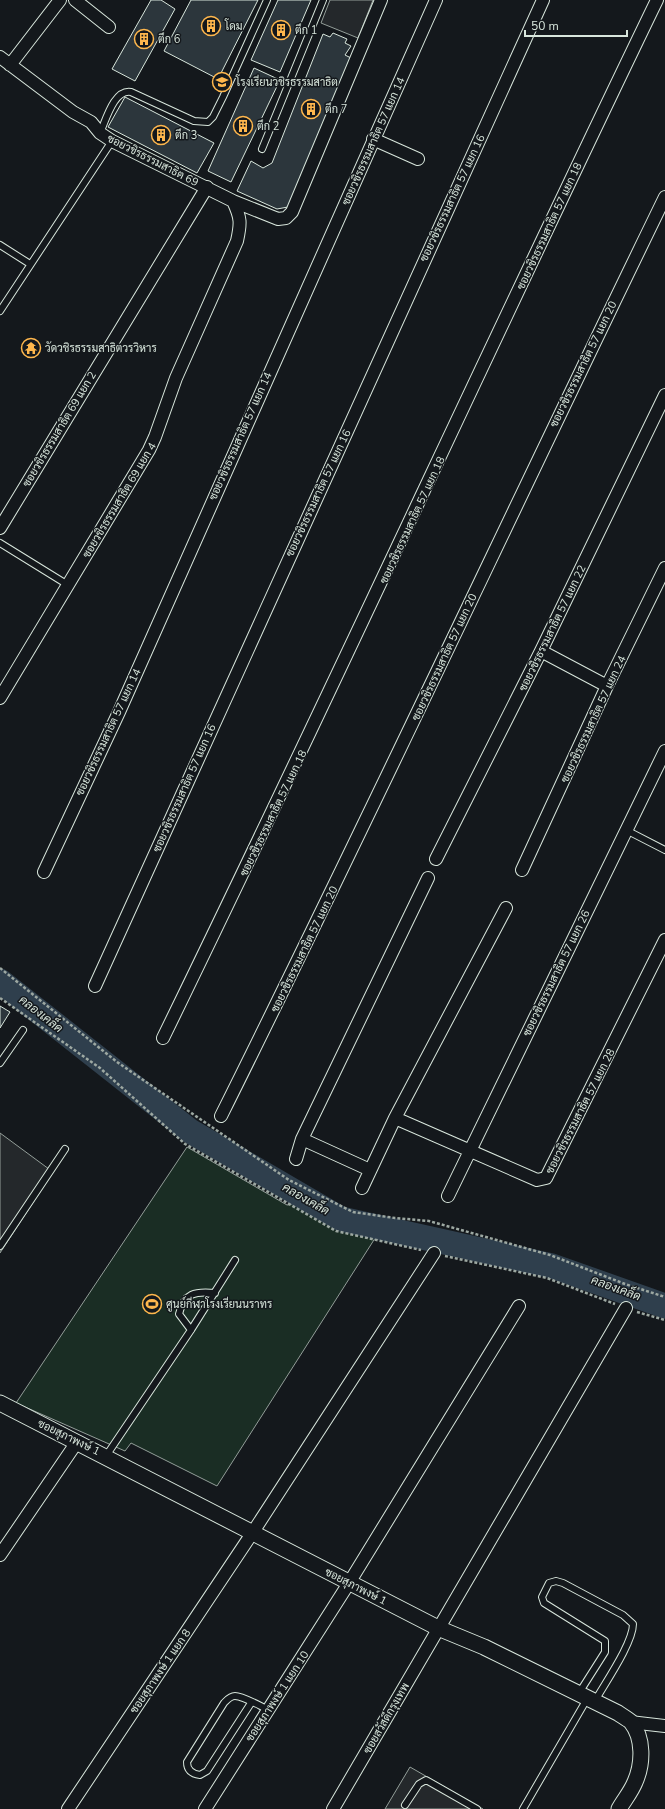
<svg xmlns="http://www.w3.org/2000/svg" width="665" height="1809" font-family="'Nunito Sans',Sarabun,sans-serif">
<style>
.green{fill:#1a2d24;stroke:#939e99}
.parking{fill:#24282b;stroke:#939e99}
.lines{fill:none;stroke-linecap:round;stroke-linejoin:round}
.river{stroke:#2f3f4d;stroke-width:25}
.building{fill:#2c363c;stroke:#d8e6dc}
.service-casing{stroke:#d8e6dc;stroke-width:8}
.minor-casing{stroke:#d8e6dc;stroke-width:14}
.tertiary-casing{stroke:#d8e6dc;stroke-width:17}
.path{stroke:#9da8a2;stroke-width:2.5;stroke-dasharray:3 2;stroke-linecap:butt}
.service{stroke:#14181c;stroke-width:6}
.minor{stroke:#14181c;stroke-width:12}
.tertiary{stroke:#14181c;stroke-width:15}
.labels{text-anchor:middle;stroke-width:3;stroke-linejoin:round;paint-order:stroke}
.poi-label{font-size:11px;fill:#d8e6dc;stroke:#14181c;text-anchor:start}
.street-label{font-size:11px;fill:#d8e6dc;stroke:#14181c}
.water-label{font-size:12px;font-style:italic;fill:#d8e6dc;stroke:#14181c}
</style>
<rect width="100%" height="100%" fill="#14181c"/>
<path class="green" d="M187 1147 287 1205 305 1203 341 1224 379 1232 217 1486 131 1443 125 1451 16 1403Z"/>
<path class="parking" d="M330 0H373L358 38 321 23Z
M0 1133 53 1172 0 1253Z
M410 1767 483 1809H385Z"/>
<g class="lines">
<path class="river" d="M0 981 190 1131 341 1219 552 1266 665 1306"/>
</g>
<path class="building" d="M151 0H161L175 9 135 81 112 69Z
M191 0H258L218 79 164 51Z
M278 0H311L280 72 251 60Z
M333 33 347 39 345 43 351 46 345 55 351 58 288 207 277 209 237 191 251 161 263 168 272 163 323 34 330 37Z
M254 68 280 80 231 182 208 171Z
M125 97 214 143 197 173 108 127Z
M0 1006 10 1012 0 1028Z"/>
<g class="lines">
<defs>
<path id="service" d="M100 133C106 120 114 89 131 92L194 121 208 122 213 117 223 97 267 0
M262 149 323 0
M0 245 30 264
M0 311 112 141
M0 543 68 585
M626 830 665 850
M0 1063 23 1030
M0 1246 65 1149
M191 1330 179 1314C184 1293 195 1291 215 1293
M106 1456 191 1330 235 1260
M579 1693 605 1652V1641L544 1603 542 1597 549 1583 556 1581 563 1583 623 1615 633 1624C633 1643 605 1683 595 1701
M251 1703 207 1771 200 1775C192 1774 187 1770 187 1762L224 1703C227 1700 230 1696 235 1696 243 1696 260 1706 269 1710
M405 1805 419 1784 426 1780 477 1809
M523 1809 587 1699"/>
<path id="minor" d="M75 0 109 27
M0 57 73 112 91 122 100 133 112 141 233 201 278 219 286 218 292 212 381 0
M10 65 60 0
M373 139 418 159
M0 528 207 187
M541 651 607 686
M0 698 149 450 155 437 176 378 237 241C241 223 241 218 233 201
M436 859 541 651 665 395
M522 870 607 686 665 568
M44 872 119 712 436 0
M95 986 543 0
M163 1038C331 694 490 345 657 0
M221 1116C373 811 516 503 665 197
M395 1118 537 1180 546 1178 665 940
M302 1139 370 1170
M296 1159 302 1139 428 878
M362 1188 395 1118 506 908
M448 1196 665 751
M0 1555 77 1442
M630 1722 665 1726
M68 1809 253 1532 434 1253
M205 1809 349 1583 519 1306
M333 1809 626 1308"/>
<path id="tertiary" d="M0 1403 438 1628 484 1647 618 1713C622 1716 628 1719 631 1722 644 1738 643 1764 635 1782 631 1792 624 1800 619 1809"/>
</defs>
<use href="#service" class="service-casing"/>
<use href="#minor" class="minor-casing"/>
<use href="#tertiary" class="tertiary-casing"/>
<path class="path" d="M0 968 117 1062 289 1180 353 1212 395 1218 429 1221 550 1255 625 1284 665 1297
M0 998 100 1068 185 1144 336 1231 421 1250
M445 1256 547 1278 615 1304
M637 1312 665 1320"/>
<use href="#service" class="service"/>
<use href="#minor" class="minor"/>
<use href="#tertiary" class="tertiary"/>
</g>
<defs>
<symbol id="building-ring" viewBox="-11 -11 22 22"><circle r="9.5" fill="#14181c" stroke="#ffb74d" stroke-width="1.5"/><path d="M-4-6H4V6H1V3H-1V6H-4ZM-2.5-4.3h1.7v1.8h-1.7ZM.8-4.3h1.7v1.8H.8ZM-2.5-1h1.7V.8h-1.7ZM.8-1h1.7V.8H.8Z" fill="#ffb74d"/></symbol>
<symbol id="school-ring" viewBox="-11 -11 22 22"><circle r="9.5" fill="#14181c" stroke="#ffb74d" stroke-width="1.5"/><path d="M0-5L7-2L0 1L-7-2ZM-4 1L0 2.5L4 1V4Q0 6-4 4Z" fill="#ffb74d"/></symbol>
<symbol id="temple-ring" viewBox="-11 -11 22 22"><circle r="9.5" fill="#14181c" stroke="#ffb74d" stroke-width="1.5"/><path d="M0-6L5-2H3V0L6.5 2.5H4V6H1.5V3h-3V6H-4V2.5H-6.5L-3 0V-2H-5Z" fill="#ffb74d"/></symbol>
<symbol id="stadium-ring" viewBox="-11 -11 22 22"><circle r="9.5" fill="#14181c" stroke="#ffb74d" stroke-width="1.5"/><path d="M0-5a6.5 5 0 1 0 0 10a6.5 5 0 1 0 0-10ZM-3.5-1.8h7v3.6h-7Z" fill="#ffb74d"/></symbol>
</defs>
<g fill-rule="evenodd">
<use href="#building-ring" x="200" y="15" width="22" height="22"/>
<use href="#building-ring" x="270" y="19" width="22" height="22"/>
<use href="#building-ring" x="133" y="28" width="22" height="22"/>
<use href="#school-ring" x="211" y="71" width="22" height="22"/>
<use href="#building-ring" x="300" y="98" width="22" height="22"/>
<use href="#building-ring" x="232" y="115" width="22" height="22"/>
<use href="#building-ring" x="150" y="124" width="22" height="22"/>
<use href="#temple-ring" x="20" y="337" width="22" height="22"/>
<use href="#stadium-ring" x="141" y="1293" width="22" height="22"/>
</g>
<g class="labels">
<g class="poi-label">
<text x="225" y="30">โดม</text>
<text x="295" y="34">ตึก 1</text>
<text x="158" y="43">ตึก 6</text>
<text x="236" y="86">โรงเรียนวชิรธรรมสาธิต</text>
<text x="325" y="113">ตึก 7</text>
<text x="257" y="130">ตึก 2</text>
<text x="175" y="139">ตึก 3</text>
<text x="45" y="352">วัดวชิรธรรมสาธิตวรวิหาร</text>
<text x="166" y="1308">ศูนย์กีฬาโรงเรียนนราทร</text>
</g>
<g class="street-label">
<text transform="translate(373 141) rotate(-66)" y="4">ซอยวชิรธรรมสาธิต 57 แยก 14</text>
<text transform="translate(153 160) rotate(27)" y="4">ซอยวชิรธรรมสาธิต 69</text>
<text transform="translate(452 198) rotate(-65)" y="4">ซอยวชิรธรรมสาธิต 57 แยก 16</text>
<text transform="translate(549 226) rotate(-65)" y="4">ซอยวชิรธรรมสาธิต 57 แยก 18</text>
<text transform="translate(583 364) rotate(-64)" y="4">ซอยวชิรธรรมสาธิต 57 แยก 20</text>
<text transform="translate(59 429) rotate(-59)" y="4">ซอยวชิรธรรมสาธิต 69 แยก 2</text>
<text transform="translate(240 436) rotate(-66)" y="4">ซอยวชิรธรรมสาธิต 57 แยก 14</text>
<text transform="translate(318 493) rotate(-65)" y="4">ซอยวชิรธรรมสาธิต 57 แยก 16</text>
<text transform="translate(119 500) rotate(-59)" y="4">ซอยวชิรธรรมสาธิต 69 แยก 4</text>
<text transform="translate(412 520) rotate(-65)" y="4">ซอยวชิรธรรมสาธิต 57 แยก 18</text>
<text transform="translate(552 628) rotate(-64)" y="4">ซอยวชิรธรรมสาธิต 57 แยก 22</text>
<text transform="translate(444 657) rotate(-65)" y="4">ซอยวชิรธรรมสาธิต 57 แยก 20</text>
<text transform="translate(593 719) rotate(-65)" y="4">ซอยวชิรธรรมสาธิต 57 แยก 24</text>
<text transform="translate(108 732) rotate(-65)" y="4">ซอยวชิรธรรมสาธิต 57 แยก 14</text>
<text transform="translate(184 788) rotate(-66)" y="4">ซอยวชิรธรรมสาธิต 57 แยก 16</text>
<text transform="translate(273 813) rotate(-64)" y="4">ซอยวชิรธรรมสาธิต 57 แยก 18</text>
<text transform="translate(304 949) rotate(-64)" y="4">ซอยวชิรธรรมสาธิต 57 แยก 20</text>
<text transform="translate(556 973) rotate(-64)" y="4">ซอยวชิรธรรมสาธิต 57 แยก 26</text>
<text transform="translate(580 1111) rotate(-63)" y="4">ซอยวชิรธรรมสาธิต 57 แยก 28</text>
<text transform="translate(69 1437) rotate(26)" y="4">ซอยสุภาพงษ์ 1</text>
<text transform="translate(356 1586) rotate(27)" y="4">ซอยสุภาพงษ์ 1</text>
<text transform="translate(160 1671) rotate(-56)" y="4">ซอยสุภาพงษ์ 1 แยก 8</text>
<text transform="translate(277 1696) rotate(-57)" y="4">ซอยสุภาพงษ์ 1 แยก 10</text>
<text transform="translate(386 1718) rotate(-60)" y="4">ซอยสวัสดีกรุงเทพ</text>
</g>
<g class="water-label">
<text transform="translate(41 1014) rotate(38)" y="4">คลองเคล็ด</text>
<text transform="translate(306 1199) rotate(30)" y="4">คลองเคล็ด</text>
<text transform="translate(616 1288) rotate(20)" y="4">คลองเคล็ด</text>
</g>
</g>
<path d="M525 30v6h102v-6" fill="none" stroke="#d8e6dc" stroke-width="2"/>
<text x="531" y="30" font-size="12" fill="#d8e6dc" stroke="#14181c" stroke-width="3" paint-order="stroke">50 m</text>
</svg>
